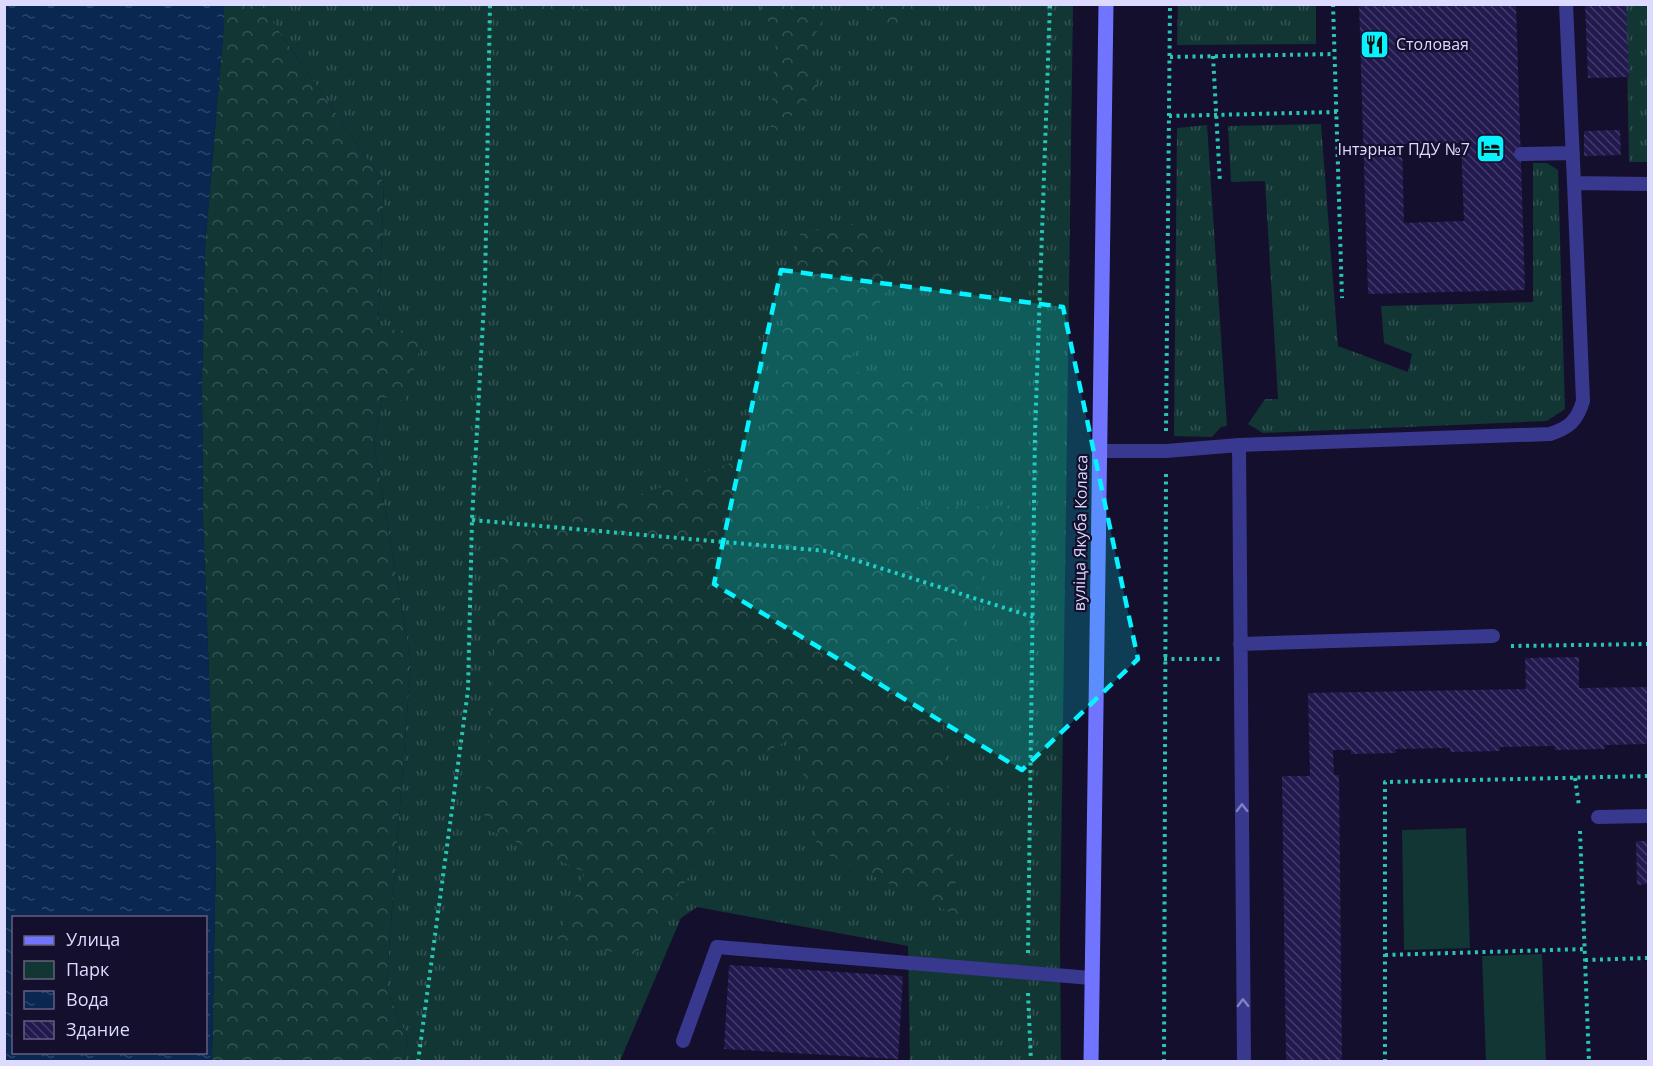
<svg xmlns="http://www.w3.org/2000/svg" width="1653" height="1066" font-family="'Open Sans',sans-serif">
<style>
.grass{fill:url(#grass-tufts)}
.forest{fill:url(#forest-crowns)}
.green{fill:#123633}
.water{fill:url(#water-ripples);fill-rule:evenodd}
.building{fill:url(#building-back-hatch);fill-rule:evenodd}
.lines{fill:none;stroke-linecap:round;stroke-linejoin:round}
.path{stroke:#28c5b4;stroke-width:4;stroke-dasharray:3 4.5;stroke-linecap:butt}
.lane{stroke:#37388e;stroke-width:14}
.secondary{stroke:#7174ff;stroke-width:15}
.oneway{stroke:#8181c1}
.marked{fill:#06f3ff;fill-opacity:0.2;stroke:#06f3ff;stroke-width:4.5;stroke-dasharray:12 8;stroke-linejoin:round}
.labels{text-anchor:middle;stroke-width:4.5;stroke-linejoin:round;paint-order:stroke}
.poi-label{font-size:16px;fill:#dcdaff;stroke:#130f2c;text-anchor:start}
.street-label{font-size:16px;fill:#dcdaff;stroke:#130f2c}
</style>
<defs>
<pattern id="grass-tufts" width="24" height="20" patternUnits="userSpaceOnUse" patternTransform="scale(1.5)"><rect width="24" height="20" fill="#123633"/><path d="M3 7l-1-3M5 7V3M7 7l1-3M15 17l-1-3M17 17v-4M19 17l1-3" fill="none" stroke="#345252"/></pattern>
<pattern id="forest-crowns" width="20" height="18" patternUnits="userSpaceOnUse" patternTransform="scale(1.5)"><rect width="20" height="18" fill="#123633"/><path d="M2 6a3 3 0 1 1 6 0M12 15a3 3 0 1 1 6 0" fill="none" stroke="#345252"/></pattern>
<pattern id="water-ripples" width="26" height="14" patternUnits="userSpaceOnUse" patternTransform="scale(1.5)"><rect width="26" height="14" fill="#092751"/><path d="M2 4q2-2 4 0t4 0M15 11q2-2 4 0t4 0" fill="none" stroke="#2c466b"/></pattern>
<pattern id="building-back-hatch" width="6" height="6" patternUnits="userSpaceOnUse" patternTransform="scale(1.5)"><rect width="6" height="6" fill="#221a4e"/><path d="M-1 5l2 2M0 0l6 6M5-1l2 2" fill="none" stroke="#423b69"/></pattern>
</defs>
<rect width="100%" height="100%" fill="#130f2c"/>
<path class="grass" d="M261 5H1073L1060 938 1061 1061H910L908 946 697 907 681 918 620 1061H404L408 1039 386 988 411 662 374 445 382 397 424 334 378 329 384 183Z
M1178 5H1316V44L1177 45Z
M1626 5H1648V162H1629Z
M1321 124 1338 346 1408 372 1412 354 1384 343 1381 306 1533 302V163H1547L1558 170 1565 409 1547 421 1263 433 1248 424 1265 399H1278L1265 181 1231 182 1228 126Z
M1207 125 1227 426 1221 427 1212 437 1174 436 1177 128Z"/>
<path class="forest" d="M224 5H261L384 183 378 328 424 333 405 401 382 397 374 445 411 662 386 988 408 1039 404 1061H212L216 854 203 522 202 382 205 247 224 24Z
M513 5H600L598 8 521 16Z
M759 5H830L806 53 819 89 770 137 776 35Z
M868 5H936L892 33Z
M861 222 897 271 844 371 947 382 890 452 906 507 1011 506 934 697 943 730 958 916 818 850 796 736 711 781 714 840 634 957 557 939 585 872 484 828 501 543 762 452 800 234Z"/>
<path class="green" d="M1466 828 1470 948 1404 950 1402 830Z
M1542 954 1546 1061H1486L1482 956Z"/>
<path class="water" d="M5 4 224 5V24L205 247 202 382 203 522 216 854 212 1061H5ZM14 918H206V1052H14Z"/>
<path class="building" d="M1359 4H1516L1525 290 1368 294ZM1461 143 1464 221 1404 223 1402 144Z
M1585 4H1626L1629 77 1588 78Z
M1620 130 1621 155 1584 156V131Z
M1579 657V688L1648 687V744L1604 745 1605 749 1555 750V746L1500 747V751L1450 752V748L1396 749V753L1351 754V750H1333L1334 775H1339L1342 1062H1286L1282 776H1310L1308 693 1526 689 1525 658Z
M1636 841H1648V884L1637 885Z
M729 965 903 976 898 1059 724 1049Z"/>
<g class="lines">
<path class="path" d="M1333 4 1342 298
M1213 56 1220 183
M1170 57 1335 54
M1169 116 1337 112
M1166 431 1170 4
M472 520 827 551 1033 617
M1511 646 1648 644
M1164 659H1221
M1575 778 1579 806
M1580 831 1589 1062
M1028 953 1035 433 1050 4
M1385 955 1585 949
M1585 960 1648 958
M1028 993 1031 1062
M418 1062 468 690 472 520 485 285 490 4
M1164 1062 1166 471
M1385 1062V782L1648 776"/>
<path class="lane" d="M1566 4 1574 183
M1521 154 1573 153
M1239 445 1244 1062
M1099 451H1166L1239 445 1550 434C1569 428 1577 421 1583 401L1574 183 1648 184
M1240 644 1493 636
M1598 817 1648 816
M683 1041 717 947 1091 978"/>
<path class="secondary" d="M1091 1062 1106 4"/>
</g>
<defs><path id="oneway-chevron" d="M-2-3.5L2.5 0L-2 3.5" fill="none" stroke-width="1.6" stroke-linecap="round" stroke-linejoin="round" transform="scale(1.5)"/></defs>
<g class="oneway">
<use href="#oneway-chevron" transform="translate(1242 808) rotate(-91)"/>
<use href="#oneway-chevron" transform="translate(1243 1003) rotate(-91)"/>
</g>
<path class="marked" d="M781 270 1063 307 1138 659 1022 770 714 584Z"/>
<defs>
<symbol id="restaurant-square" viewBox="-11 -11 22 22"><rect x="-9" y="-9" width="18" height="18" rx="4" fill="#06f3ff" stroke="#130f2c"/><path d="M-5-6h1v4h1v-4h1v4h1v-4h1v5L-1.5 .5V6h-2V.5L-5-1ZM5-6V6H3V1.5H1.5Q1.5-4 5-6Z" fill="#111"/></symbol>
<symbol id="hotel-square" viewBox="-11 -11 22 22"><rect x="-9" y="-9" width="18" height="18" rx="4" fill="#06f3ff" stroke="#130f2c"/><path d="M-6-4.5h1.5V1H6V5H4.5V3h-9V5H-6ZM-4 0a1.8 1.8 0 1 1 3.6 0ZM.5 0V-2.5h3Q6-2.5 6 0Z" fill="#111"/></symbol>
</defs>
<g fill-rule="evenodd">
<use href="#restaurant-square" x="1358" y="28" width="33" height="33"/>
<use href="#hotel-square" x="1474" y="132" width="33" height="33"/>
</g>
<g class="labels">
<g class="poi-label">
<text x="1396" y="50">Столовая</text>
<text x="1470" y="155" text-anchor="end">Інтэрнат ПДУ №7</text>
</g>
<g class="street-label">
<text transform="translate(1080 533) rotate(-89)" y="6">вуліца Якуба Коласа</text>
</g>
</g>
<rect width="1653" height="1066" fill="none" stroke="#dcdaff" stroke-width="12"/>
<rect x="12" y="916" width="195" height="138" fill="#130f2c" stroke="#636080" stroke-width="1.5"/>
<rect x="24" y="936" width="30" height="9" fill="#7174ff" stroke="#636080" stroke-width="1.5"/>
<text x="66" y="946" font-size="18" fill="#dcdaff">Улица</text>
<rect x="24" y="961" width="30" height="18" fill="#123633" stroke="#636080" stroke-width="1.5"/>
<text x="66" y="976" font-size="18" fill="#dcdaff">Парк</text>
<rect x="24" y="991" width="30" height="18" fill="url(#water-ripples)" stroke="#636080" stroke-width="1.5"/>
<text x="66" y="1006" font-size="18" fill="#dcdaff">Вода</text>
<rect x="24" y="1021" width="30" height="18" fill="url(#building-back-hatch)" stroke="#636080" stroke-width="1.5"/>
<text x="66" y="1036" font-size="18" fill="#dcdaff">Здание</text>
</svg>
